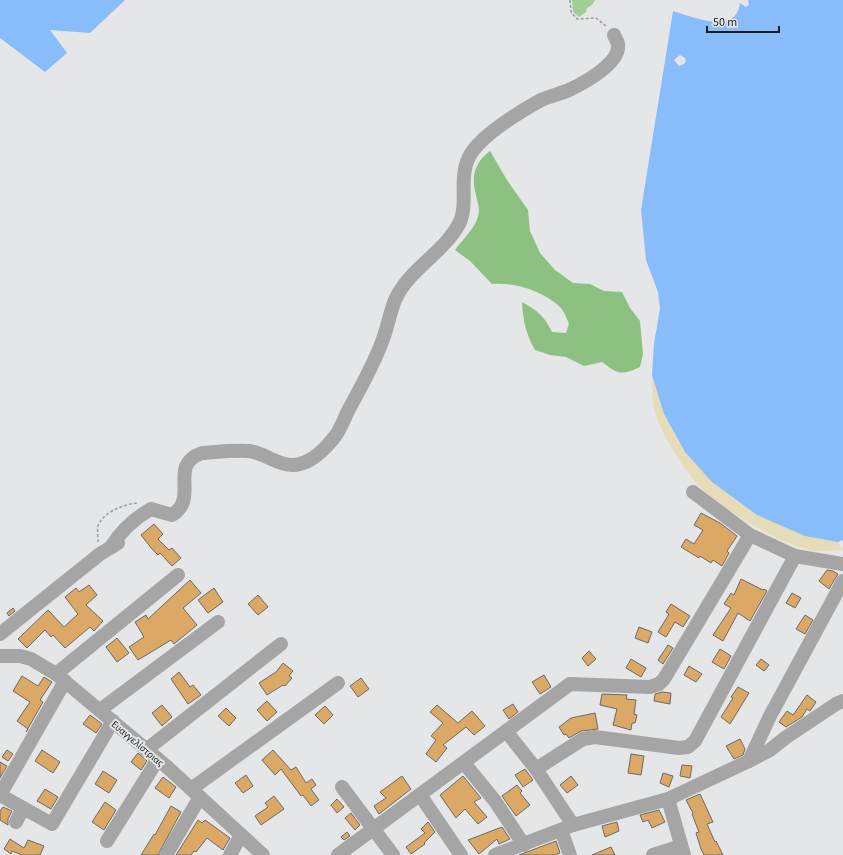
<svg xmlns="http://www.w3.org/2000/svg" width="843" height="855" font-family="'Source Sans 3',sans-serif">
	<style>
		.green { fill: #a0ce97 }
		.forest { fill: #8cc182 }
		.sand { fill: #e6dcb7 }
		.water { fill: #89bcfa; fill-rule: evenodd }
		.building { fill: #dca865; stroke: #6a6a69 }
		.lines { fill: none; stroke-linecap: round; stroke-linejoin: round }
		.path { stroke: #9c9d9e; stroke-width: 1.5; stroke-dasharray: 3 2; stroke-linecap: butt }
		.minor { stroke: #a6a5a5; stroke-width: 14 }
		.labels { text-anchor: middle; stroke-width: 4; stroke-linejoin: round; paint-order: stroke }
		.street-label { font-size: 10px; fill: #1a1a1b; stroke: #e5e6e7 }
	</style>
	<rect width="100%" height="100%" fill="#e5e6e7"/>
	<polygon class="green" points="572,0 595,0 592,5 587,8 586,12 579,17 573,12"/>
	<path class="forest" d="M 490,151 L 507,180 L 528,210 L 530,231 L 540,253 L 555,270 L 573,283 L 590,284 L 604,291 L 622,292 L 630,308 L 640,321 L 643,354 L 640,367 C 621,376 618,374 602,362 L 584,366 L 566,357 L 550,355 L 535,350 C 526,334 523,321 522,302 C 537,310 545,317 552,332 L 566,333 L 569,324 C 567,319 564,311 560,307 C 543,291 515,282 492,284 L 470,261 L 455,250 C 463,239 479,225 479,210 C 479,206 477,200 476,195 C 471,177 474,163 490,151 Z"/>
	<path class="sand" d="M 652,375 L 664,414 L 685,452 L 805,536 L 838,542 L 843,550 C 832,550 820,552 810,550 C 779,545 714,504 694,480 C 679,462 660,431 654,409 C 652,398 653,386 652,375 Z"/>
	<g class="water">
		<polygon points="0,0 125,0 90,33 50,30 67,53 45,72 0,38"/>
		<path d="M 748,0 L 843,0 L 843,540 L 838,542 L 805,536 L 757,515 L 712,482 L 685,452 L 664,414 L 652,375 L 654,344 L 660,308 L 658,292 L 646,260 L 641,210 L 673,11 C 694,17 736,36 740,3 L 746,7 L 749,5 ZM 680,55 L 685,58 L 686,61 L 684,64 L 679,66 L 674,60 Z"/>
	</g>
	<g class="building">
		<polygon points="701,513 720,523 737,536 727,551 729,553 722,566 713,560 711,563 700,556 699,558 681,547 686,539 694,544 703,530 694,525"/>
		<polygon points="154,524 163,534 158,539 169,550 172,548 181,558 172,566 160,553 158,555 152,549 141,535"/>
		<polygon points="827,570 833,571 838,574 829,589 819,581"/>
		<polygon points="741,579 763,590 764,589 767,591 750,621 738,613 723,641 713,635 731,608 724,604 731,593 734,595"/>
		<polygon points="190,580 201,593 183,608 197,625 174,644 171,640 138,660 129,647 144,637 135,622 146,615 148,619"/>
		<polygon points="89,585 97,595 86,605 103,621 94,631 90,627 65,648 53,635 51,637 45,630 27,648 18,639 48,610 64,627 78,614 65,597 76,588 79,592"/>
		<polygon points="214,588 223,602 208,613 198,600"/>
		<polygon points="792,593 801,598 795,608 786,603"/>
		<polygon points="258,595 268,607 258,615 248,604"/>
		<polygon points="671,604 690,616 683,627 675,622 666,637 658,632 669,614 666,612"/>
		<polygon points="13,608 15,611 9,616 7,613"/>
		<polygon points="805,615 813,620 805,634 796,629"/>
		<polygon points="639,627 652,632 648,643 635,638"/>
		<polygon points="117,638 129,653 117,662 106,647"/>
		<polygon points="668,645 673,648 663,664 658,660"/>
		<polygon points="720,649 731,656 724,669 712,662"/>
		<polygon points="589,651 596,659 588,666 582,658"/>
		<polygon points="631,659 646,668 641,677 626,668"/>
		<polygon points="761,659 769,665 764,671 756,665"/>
		<polygon points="283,663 293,671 289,676 292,678 285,686 283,685 267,695 259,683 276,672"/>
		<polygon points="689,666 702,674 696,682 684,675"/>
		<polygon points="179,672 190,687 193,685 201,695 188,704 171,679"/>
		<polygon points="544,675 551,687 540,694 532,682"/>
		<polygon points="22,676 38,686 44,677 52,682 40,700 43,702 26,732 28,729 17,721 30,702 13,691"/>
		<polygon points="361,678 369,689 358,697 350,686"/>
		<polygon points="738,687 749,693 730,724 721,717 733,698 731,697"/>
		<polygon points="662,692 671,693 670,704 654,701 655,694"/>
		<polygon points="602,694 627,695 626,699 636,700 634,714 637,715 635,723 632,723 631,730 613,725 617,709 600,705"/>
		<polygon points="807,695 816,702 810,711 807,709 802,717 786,727 779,722 787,711 793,715"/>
		<polygon points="267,701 277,712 267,721 257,710"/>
		<polygon points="513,704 518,712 509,719 503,710"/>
		<polygon points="162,705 172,717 162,726 152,713"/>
		<polygon points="437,705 458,723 472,711 485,726 474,735 466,727 443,745 447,748 436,762 426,754 436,740 431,736 443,723 430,712"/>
		<polygon points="325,706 333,715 324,724 315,715"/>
		<polygon points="226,708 236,718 229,726 218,716"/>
		<polygon points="595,713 598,729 581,731 569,738 566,734 564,735 559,727 571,718"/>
		<polygon points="90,715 102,724 96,733 83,724"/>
		<polygon points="740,739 745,749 743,755 734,759 726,746"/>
		<polygon points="7,750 13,754 8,761 2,757"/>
		<polygon points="42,750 60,762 53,773 35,761"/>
		<polygon points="273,750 291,770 296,767 306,783 312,779 316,785 311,789 319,800 311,806 303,795 301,796 281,769 275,775 262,760"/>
		<polygon points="138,753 147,761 141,770 131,762"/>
		<polygon points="631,754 644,756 641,775 628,773"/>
		<polygon points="0,762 7,766 0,778"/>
		<polygon points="682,765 692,766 690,778 680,776"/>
		<polygon points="525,769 533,780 523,787 515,775"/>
		<polygon points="103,771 117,780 109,793 95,784"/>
		<polygon points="663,773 673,776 669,787 660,783"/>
		<polygon points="246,775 253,786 243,793 235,783"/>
		<polygon points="402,776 411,789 379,814 374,806 386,798 380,792"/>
		<polygon points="463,776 481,798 474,802 487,817 478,824 465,809 456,818 440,795"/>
		<polygon points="571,776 578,785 567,793 560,785"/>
		<polygon points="163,777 176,787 169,798 155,788"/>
		<polygon points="517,785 522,791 520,793 530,805 516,816 502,796"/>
		<polygon points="45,789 58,797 51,809 37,801"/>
		<polygon points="700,794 713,822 707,824 715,842 716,841 723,855 704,855 701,849 696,833 699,832 692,814 693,813 686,800"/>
		<polygon points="274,796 284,809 261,825 255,816 268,807 265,803"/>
		<polygon points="337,799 344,807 337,813 331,805"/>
		<polygon points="105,802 116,810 104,830 92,822"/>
		<polygon points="171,806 181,812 158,855 141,855 154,834 155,835"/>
		<polygon points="3,807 12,811 8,819 8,825 0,820 0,811"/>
		<polygon points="659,810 665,822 652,828 648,820 643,822 640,815"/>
		<polygon points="351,813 360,825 355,830 345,818"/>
		<polygon points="198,820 202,823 205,820 230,838 223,850 207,838 196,852 194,851 191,855 176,855"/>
		<polygon points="428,822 435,832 424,843 425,844 411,854 406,847 425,833 421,829"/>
		<polygon points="617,822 619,831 605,837 602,826"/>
		<polygon points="502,827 510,839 499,844 497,839 479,854 468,840"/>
		<polygon points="347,832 350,836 344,840 341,837"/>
		<polygon points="10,839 24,848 28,840 44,846 40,855 22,855 12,851 11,854 4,849"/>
		<polygon points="556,841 560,853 555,855 519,855"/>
		<polygon points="611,847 615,855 592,855"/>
	</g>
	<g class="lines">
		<g class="path">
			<polyline points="570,0 571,12 577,19 596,18 606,26"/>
			<path d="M 98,542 C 98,537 97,531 98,526 C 103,512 124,504 138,503"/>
		</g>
		<g class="minor">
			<polyline points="693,492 750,535 795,556 843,564"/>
			<path d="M 111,547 C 121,531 135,518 151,509 L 172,515 C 200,498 167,465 202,453 C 217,452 233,450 249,451 C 266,453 281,469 300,464 C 315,460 327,447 336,435 C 341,428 344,419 348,411 C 360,388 374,365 383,339 C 388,326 390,311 396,298 C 410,269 443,253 459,224 C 470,203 456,175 472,152 C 485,133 521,111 541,100 C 550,96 560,94 569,90 C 584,83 621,63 618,44 C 617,41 615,37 614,35"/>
			<polyline points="0,634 100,554 118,543"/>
			<polyline points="0,656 20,656 31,659 56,674 165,765 263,855"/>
			<polyline points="56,674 178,575"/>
			<polyline points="100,710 218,622"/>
			<polyline points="506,731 536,769 573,825"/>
			<polyline points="146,750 281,644"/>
			<polyline points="749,761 770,750 785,738 836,704 843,701"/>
			<polyline points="464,763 495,801 524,845"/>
			<polyline points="536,769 583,739 595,737 679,748 688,747 695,741 795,556"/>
			<polyline points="342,787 393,855"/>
			<polyline points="191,789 338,683"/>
			<polyline points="0,795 52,824 113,721"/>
			<polyline points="0,795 65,681"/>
			<polyline points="420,795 461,855"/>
			<polyline points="668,799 684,855"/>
			<polyline points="16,822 23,808"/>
			<polyline points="561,830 570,855"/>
			<polyline points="107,841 158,759"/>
			<polyline points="166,855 200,797"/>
			<polyline points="230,855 241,835"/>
			<polyline points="338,855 570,684 650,687 659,684 664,679 750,535"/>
			<polyline points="495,855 573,825 668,799 749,761 770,716 843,581"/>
			<polyline points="653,855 681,846"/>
		</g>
	</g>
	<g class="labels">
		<g class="street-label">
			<text transform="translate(138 743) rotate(40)" y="4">Ευαγγελίστριας</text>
		</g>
	</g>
	<path d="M707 26v6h72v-6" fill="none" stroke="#1a1a1b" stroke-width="2"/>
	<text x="713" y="26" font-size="12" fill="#1a1a1b" stroke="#e5e6e7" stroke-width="3" paint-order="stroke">50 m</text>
</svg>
